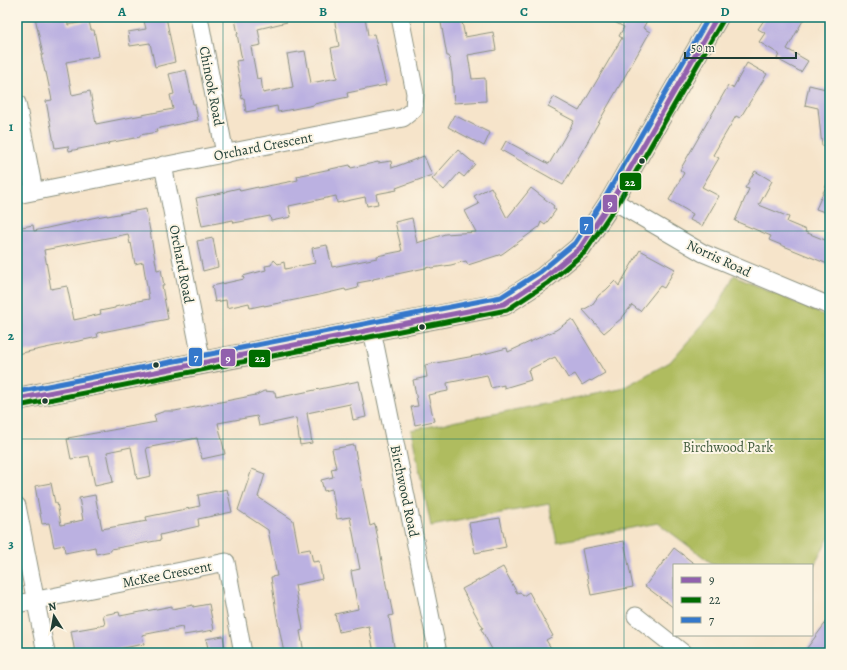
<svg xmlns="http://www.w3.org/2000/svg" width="847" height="670" font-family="Alegreya,serif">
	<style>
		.green { fill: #afbc5e; stroke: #677c49 }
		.building { fill: #bbb1e1; fill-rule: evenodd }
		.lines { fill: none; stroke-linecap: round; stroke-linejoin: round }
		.street-casing { stroke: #8a907f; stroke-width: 19 }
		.secondary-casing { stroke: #8a907f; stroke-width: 24 }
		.street { stroke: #fff; stroke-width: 17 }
		.secondary { stroke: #fde4d1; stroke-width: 22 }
		.bus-1-casing { stroke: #fcf5e5; stroke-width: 8 }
		.bus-2-casing { stroke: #fcf5e5; stroke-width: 8 }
		.bus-3-casing { stroke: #fcf5e5; stroke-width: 8 }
		.bus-1 { stroke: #9161ad; stroke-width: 5 }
		.bus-2 { stroke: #006c00; stroke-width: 5 }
		.bus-3 { stroke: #3478cb; stroke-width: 5 }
		.grid { fill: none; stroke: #0f766e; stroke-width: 1; stroke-opacity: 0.55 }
		.bus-dot { fill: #1f3d34; stroke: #fcf5e5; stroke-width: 1.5 }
		.labels { text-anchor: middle; stroke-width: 4; stroke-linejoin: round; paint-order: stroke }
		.street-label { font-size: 14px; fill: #1f3d34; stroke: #fcf5e5 }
		.park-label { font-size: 14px; fill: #435d3e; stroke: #fcf5e5 }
		.line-badge { stroke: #fcf5e5; stroke-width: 1.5 }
		.badge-label { font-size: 11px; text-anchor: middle; font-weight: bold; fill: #fff }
		.neatline { fill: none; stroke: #0f766e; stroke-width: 1.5 }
		.grid-label { font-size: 13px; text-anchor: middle; font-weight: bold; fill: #0f766e }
	</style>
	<rect width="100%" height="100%" fill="#fcf5e5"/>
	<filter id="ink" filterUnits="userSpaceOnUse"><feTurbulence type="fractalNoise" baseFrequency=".025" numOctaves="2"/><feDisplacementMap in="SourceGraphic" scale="8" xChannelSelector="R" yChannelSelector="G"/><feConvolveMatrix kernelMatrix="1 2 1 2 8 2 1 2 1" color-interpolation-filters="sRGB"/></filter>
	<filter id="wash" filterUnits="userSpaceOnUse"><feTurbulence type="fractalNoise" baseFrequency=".012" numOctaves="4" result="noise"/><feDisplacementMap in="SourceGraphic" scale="16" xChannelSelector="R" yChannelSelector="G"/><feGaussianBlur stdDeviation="0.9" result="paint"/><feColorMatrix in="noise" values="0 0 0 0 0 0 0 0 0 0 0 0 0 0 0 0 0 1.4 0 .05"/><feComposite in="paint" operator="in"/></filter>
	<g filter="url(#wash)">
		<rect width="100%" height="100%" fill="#f6e4ca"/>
		<polygon class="green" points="734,275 830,318 830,536 812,569 812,565 714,565 658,523 557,542 549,504 431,526 411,430 621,389 670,362 717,308"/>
		<g id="blocks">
			<g class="building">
				<polygon points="35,17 66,17 68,25 89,21 91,30 94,30 99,56 66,62 72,95 90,91 96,124 173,109 170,95 174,94 169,74 186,70 193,104 195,104 198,120 156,129 157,132 140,135 140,137 108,143 109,144 94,147 94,146 69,151 68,146 55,148 46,101 52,100 46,72 45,72 41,55 43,55"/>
				<polygon points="143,17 166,17 175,62 155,67 150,43 130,46 128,32 146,29"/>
				<polygon points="244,17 286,17 287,22 258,29 261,45 251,47 257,79 261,78 263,93 293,87 287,54 305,51 311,83 337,78 331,48 339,46 334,17 365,17 368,35 374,34 386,85 347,93 348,97 314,104 314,105 278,112 277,106 246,112 244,98 242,99 239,82 240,82 236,61 242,60 237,34 238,34 235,19"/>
				<polygon points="440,17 461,17 465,37 493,32 496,50 468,55 472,79 485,78 486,101 454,103 452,73 449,56 447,56"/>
				<polygon points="605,17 649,17 643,28 650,32 563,185 501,150 506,141 549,164 574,121 548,107 554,97 579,111 622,38 619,36 624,27"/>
				<polygon points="766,17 805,17 787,49 808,61 801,72 777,59 779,54 759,42 765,33 758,29"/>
				<polygon points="747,63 767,74 740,118 736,116 713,155 719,158 702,187 719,196 702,226 690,220 693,214 669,200 684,173 680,170 728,86 733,88"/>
				<polygon points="809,85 830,90 830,146 822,146 818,108 805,105"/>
				<polygon points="454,115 490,133 484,146 448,127"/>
				<polygon points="458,150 475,164 464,177 459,173 444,190 432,179"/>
				<polygon points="424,156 432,175 396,188 397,190 376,194 378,204 367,206 365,197 337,203 336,196 289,206 291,217 271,221 270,216 234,223 233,220 202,226 196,198 226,192 226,191 239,188 240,191 258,187 258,188 298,180 297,176 350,165 351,168 378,162 378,163 391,161 392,168"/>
				<polygon points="755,171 772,181 759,205 789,217 787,222 806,230 805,232 830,242 830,265 769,240 771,236 735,221 749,189 745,188"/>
				<polygon points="830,177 830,214 816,209"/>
				<polygon points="491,187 507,218 531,188 554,206 553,208 556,210 545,225 541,222 539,227 502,254 468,265 466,261 451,265 431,268 430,267 373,279 373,280 357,283 358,288 346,291 345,289 315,296 264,306 264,305 250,308 249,303 227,308 226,300 215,302 212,286 244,279 243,276 266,270 265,266 271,265 274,260 278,264 284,262 285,269 315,263 312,248 327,245 332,267 377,258 377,256 402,251 395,222 412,218 417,243 445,234 476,232 465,211 479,204 474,196"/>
				<path d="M 146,209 L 157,270 L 161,269 L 164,286 L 162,286 L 168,319 L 97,333 L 98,337 L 17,354 L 17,228 L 33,225 L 34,231 L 92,218 L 107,215 L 107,216 ZM 128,234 L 130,244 L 131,243 L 135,264 L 143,262 L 149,299 L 132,302 L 132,303 L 115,307 L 115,308 L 100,311 L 101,314 L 74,320 L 67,286 L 51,289 L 44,250 Z"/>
				<polygon points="213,238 218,267 203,271 197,241"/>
				<polygon points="640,250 675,269 664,288 660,286 640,311 632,305 622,318 604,333 583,310 592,305 599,295 606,290 615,281 619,286"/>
				<polygon points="572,319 605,373 591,381 590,380 582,385 575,374 568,378 555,357 528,370 531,380 504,388 504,385 491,388 487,375 447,383 448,391 428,395 434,421 415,425 411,407 418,406 413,380 427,377 425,365 480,355 507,348 508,352 556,330"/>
				<polygon points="359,381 366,417 353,420 350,404 307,413 312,443 300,445 296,418 259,426 257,416 218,423 225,454 202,459 197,438 146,448 151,476 137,479 131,447 107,452 113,482 95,486 89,456 71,459 67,439 69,439 68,438 156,422 154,415 165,411 175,411 256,395 264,391 275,392 276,398"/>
				<polygon points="354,445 370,526 375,524 380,550 387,590 388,590 393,615 389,616 395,653 374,653 369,626 339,632 335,614 358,609 351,571 360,569 350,517 337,519 332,489 324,491 321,480 333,477 331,469 336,468 332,449"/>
				<polygon points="252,469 265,474 258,497 293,520 299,551 310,549 313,562 319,561 322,579 295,585 303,630 300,631 304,653 284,653 276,612 271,577 277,576 268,530 238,510"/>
				<polygon points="51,483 55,503 57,503 61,525 83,520 79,498 95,495 102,529 147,521 146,517 200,506 198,495 227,489 232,512 198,519 199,526 160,535 161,540 111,549 111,551 96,554 95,547 65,553 64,545 54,547 49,523 42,524 35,486"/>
				<polygon points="500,518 506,547 475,553 469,523"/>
				<polygon points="624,541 633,587 591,595 582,549"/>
				<polygon points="674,548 696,565 674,565 674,608 645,586"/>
				<polygon points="503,567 517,593 520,592 523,596 529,592 553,636 546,640 551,648 542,653 494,653 481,629 483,628 462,589"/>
				<polygon points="209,604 214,630 184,635 182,627 142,635 144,644 98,653 75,653 71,631 105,625 103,615 119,612 120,616 172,606 172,609 193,605 193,607"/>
				<polygon points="830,617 830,653 813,653 807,648"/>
				<polygon points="223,636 226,653 209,653 206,639"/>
			</g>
		</g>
	</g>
	<g filter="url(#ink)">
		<use href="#blocks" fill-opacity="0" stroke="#8a907f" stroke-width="1"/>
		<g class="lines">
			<defs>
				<g id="street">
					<polyline points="199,17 225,154"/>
					<polyline points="17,103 34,191"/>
					<polyline points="163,165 202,363"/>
					<polyline points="17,195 403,118 414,109 415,93 400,17"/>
					<polyline points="612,200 703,253 830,306"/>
					<polyline points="372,330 438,653"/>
					<polyline points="17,506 46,653"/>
					<polyline points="17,604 226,562 243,653"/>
					<polyline points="636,616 683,653"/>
				</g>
				<polyline id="secondary" points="17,399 504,304 544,278 580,248 612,200 717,17"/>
			</defs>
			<use href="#street" class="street-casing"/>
			<use href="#secondary" class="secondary-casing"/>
			<use href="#street" class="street"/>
			<use href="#secondary" class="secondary"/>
			<defs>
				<polyline id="bus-1" points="17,399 504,304 544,278 580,248 612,200 717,17"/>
				<polyline id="bus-2" points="18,406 507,310 548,283 585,252 618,203 723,20"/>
				<polyline id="bus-3" points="17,392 501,297 540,272 575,243 606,196 709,17"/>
			</defs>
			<use href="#bus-1" class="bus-1-casing"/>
			<use href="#bus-2" class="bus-2-casing"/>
			<use href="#bus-3" class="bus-3-casing"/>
			<use href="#bus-1" class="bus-1"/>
			<use href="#bus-2" class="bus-2"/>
			<use href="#bus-3" class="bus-3"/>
		</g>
	</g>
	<path class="grid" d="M 223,17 L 223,653M 424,17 L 424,653M 624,17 L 624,653M 17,231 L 830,231M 17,439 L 830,439"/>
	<g class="bus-dot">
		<circle cx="642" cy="161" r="3.5"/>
		<circle cx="422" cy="327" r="3.5"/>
		<circle cx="156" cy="365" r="3.5"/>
		<circle cx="45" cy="401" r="3.5"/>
	</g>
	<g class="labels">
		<g class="street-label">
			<text transform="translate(212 86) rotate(79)" y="5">Chinook Road</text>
			<text transform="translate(263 146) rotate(-11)" y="5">Orchard Crescent</text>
			<text transform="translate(719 258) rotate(25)" y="5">Norris Road</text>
			<text transform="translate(182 264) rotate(79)" y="5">Orchard Road</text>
			<text transform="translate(405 491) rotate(78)" y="5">Birchwood Road</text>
			<text transform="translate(167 574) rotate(-11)" y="5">McKee Crescent</text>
		</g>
		<g class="park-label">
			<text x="728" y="452">Birchwood Park</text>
		</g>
	</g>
	<g class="line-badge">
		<rect x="619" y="172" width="23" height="19" rx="4" fill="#006c00"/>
		<rect x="602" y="194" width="16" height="19" rx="4" fill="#9161ad"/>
		<rect x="579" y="216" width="15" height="19" rx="4" fill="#3478cb"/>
		<rect x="188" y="347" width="15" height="20" rx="4" fill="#3478cb"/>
		<rect x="220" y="348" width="16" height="19" rx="4" fill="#9161ad"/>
		<rect x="248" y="349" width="23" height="19" rx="4" fill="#006c00"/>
	</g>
	<g class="badge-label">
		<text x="630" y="186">22</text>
		<text x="610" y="207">9</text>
		<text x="586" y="229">7</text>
		<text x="196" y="361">7</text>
		<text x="228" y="362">9</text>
		<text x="260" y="362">22</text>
	</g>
	<rect width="847" height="670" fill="none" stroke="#fcf5e5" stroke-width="44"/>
	<rect x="673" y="564" width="140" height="72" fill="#fcf5e5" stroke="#a4ab9e"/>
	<rect x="681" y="577" width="20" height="6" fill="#9161ad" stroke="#a4ab9e"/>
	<text x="709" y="584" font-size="12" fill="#1f3d34">9</text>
	<rect x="681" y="597" width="20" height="6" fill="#006c00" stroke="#a4ab9e"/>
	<text x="709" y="604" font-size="12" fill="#1f3d34">22</text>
	<rect x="681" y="617" width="20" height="6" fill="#3478cb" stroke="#a4ab9e"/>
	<text x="709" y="624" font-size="12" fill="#1f3d34">7</text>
	<g transform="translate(54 616) rotate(349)" stroke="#fcf5e5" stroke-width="3" paint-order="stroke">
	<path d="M0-3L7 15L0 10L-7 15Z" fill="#1f3d34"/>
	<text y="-6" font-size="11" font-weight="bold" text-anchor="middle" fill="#1f3d34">N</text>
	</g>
	<path d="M685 52v6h111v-6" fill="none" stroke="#1f3d34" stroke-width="2"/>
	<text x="691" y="52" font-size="12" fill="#1f3d34" stroke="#fcf5e5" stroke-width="3" paint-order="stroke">50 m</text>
	<rect x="22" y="22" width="803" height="626" class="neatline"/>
	<g class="grid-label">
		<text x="122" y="16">A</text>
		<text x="323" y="16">B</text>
		<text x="524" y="16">C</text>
		<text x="725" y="16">D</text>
		<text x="11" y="131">1</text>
		<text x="11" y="340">2</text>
		<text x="11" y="548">3</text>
	</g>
</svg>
